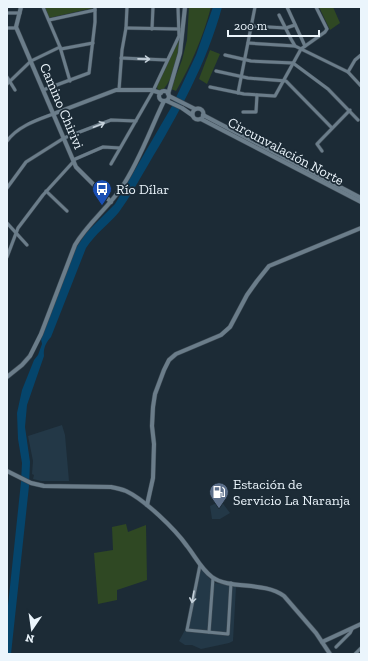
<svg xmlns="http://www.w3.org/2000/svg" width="368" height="661" font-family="'Zilla Slab',serif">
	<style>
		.built { fill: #233847 }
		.green { fill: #2f4823 }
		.water { fill: #05456c }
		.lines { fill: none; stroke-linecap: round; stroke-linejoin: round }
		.street-casing { stroke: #3c4953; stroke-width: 4 }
		.secondary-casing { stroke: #3c4953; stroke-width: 5 }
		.street { stroke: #6b7d8a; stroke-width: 3 }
		.secondary { stroke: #6b7d8a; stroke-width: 4 }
		.oneway { stroke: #c5d1da }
		.labels { text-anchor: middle; stroke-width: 3.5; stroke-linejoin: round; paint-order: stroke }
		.street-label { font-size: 14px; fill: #ebf5fc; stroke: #1c2b36 }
		.poi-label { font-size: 14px; fill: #ebf5fc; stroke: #1c2b36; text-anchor: start }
	</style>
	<rect width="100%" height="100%" fill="#1c2b36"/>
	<g class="built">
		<polygon points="62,425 65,435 69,481 41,481 33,479 34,475 32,474 33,461 28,436"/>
		<polygon points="221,501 230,513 220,519 212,519 210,506"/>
		<polygon points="198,566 211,580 215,583 236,587 233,641 229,643 201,649 192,645 185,645 179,641 185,630"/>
	</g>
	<g class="green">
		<polygon points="45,7 93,7 93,8 49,18"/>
		<path d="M 189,7 L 211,7 C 203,37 191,65 176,91 L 171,89 L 182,60 L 187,40 Z"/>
		<polygon points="319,7 333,7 340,23 330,30"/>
		<path d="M 181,36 C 178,54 175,76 163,90 L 158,90 L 157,87 L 157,84 Z"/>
		<polygon points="210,50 220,54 207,84 199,79"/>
		<polygon points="126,524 128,532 146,525 147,580 117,590 117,600 98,604 94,553 113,550 112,527"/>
	</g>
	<path class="water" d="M 213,7 L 222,7 C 207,63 178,115 148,165 C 139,180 130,197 119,212 C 109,224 95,234 86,248 L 51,337 C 46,342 43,349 44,356 L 27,405 L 25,427 L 30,462 L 29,486 L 11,654 L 7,654 L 7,615 L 21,482 L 22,463 L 18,439 L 17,413 L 22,390 L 34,360 L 38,355 L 42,344 L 41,339 L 76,248 L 87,232 L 115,204 L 172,106 L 196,55 Z"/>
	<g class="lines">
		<defs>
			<g id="street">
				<polyline points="43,7 60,47 70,81"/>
				<polyline points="287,7 305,46"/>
				<polyline points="7,13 20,13"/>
				<polyline points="279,15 291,39 295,46 348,72 361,86"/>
				<polyline points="49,20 95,10"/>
				<polyline points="251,26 286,28 295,25"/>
				<polyline points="7,28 16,28"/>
				<polyline points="126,28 179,29"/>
				<polyline points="152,29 153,7"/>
				<polyline points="248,43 295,46"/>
				<polyline points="61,49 93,43"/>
				<polyline points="225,55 251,61 293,63 328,89 358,120"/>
				<polyline points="121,58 167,60"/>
				<polyline points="216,71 248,78 286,81 332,128"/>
				<polyline points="348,72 355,60 361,55"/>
				<polyline points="7,77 15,90"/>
				<polyline points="7,84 31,61 60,47"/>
				<polyline points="210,87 244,94 275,96 301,49 325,32 327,29 316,7"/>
				<polyline points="43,90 89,73 95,22 95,7"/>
				<polyline points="119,90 122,50 126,28 127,7"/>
				<polyline points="238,93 255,7"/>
				<polyline points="243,112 256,112 257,95"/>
				<path d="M 7,141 C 18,126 37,120 53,114"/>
				<polyline points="322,151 317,144 350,110"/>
				<polyline points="73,160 103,147 120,148"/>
				<polyline points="111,164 153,91 179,36 178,7"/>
				<polyline points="7,188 26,162 64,138 111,120 136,121"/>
				<polyline points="46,191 67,211"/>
				<polyline points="7,223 27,245"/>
				<polyline points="7,257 18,228 43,195 74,161"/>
				<polyline points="200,565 187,630 228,634 231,583"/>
				<polyline points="209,632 213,578"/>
				<polyline points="336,647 350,633 352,629"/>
				<polyline points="355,654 361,648"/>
			</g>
			<g id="secondary">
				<polyline points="21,7 16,27 76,167 111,202"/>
				<circle cx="164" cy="96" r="5"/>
				<polyline points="168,94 180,53 185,7"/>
				<polyline points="169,96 195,109"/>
				<polyline points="167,101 182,108 192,115"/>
				<circle cx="198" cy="114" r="5.5"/>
				<polyline points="53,114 116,90 151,90 161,93"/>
				<polyline points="203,115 361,198"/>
				<polyline points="201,119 361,202"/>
				<path d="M 7,377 L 22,365 L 30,356 L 41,334 L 75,245 C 88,223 108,208 122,187 C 140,160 150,130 164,101"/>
				<path d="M 7,471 L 31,483 L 44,486 L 111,487 C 116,488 121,489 126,491 C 145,500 175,529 187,546 C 195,556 201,569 212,577 C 230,590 264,581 284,596 L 316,633 L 330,654"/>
				<polyline points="147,505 153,478 154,444 152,426 153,407 155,394 164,370 169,360 176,354 221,335 230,327 247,295 257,281 269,266 361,228"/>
				<polyline points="322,642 361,624"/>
			</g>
		</defs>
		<use href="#street" class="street-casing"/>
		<use href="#secondary" class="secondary-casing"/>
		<use href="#street" class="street"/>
		<use href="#secondary" class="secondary"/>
	</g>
	<defs><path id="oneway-shaft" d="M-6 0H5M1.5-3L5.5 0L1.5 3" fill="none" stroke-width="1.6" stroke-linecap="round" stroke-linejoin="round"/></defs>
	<g class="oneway">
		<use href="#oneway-shaft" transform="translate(144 59) rotate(1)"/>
		<use href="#oneway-shaft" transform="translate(99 125) rotate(-21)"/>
		<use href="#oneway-shaft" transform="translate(193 597) rotate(100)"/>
	</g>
	<defs>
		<symbol id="bus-pin" viewBox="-11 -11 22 30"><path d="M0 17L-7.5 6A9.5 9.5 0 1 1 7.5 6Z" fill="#1a4fb4" stroke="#1c2b36"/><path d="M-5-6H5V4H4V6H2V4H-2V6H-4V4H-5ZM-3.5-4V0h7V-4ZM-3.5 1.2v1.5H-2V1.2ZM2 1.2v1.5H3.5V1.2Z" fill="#fff"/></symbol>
		<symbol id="fuel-pin" viewBox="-11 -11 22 30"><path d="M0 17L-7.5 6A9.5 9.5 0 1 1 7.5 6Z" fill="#5c6f8a" stroke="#1c2b36"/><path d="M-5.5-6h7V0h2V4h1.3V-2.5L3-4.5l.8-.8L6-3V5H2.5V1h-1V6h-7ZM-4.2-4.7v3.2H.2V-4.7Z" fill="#fff"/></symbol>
	</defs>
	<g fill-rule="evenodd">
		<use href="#bus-pin" x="91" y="178" width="22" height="30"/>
		<use href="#fuel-pin" x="208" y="481" width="22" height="30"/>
	</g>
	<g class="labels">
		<g class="street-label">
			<text transform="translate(62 106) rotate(67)" y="5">Camino Chirivi</text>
			<text transform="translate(286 151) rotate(28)" y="5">Circunvalación Norte</text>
		</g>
		<g class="poi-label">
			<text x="116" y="194">Río Dílar</text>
			<text x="233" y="489">Estación de<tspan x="233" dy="16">Servicio La Naranja</tspan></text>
		</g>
	</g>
	<rect width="368" height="661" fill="none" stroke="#ebf5fc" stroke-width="16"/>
	<g transform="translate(32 629) rotate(193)" stroke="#1c2b36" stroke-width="3" paint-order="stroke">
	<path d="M0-3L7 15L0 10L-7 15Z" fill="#ebf5fc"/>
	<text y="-6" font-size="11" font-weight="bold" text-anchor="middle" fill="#ebf5fc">N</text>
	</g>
	<path d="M228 30v6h91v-6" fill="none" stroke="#ebf5fc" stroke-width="2"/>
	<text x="234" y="30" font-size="12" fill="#ebf5fc" stroke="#1c2b36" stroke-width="3" paint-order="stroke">200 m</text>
</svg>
